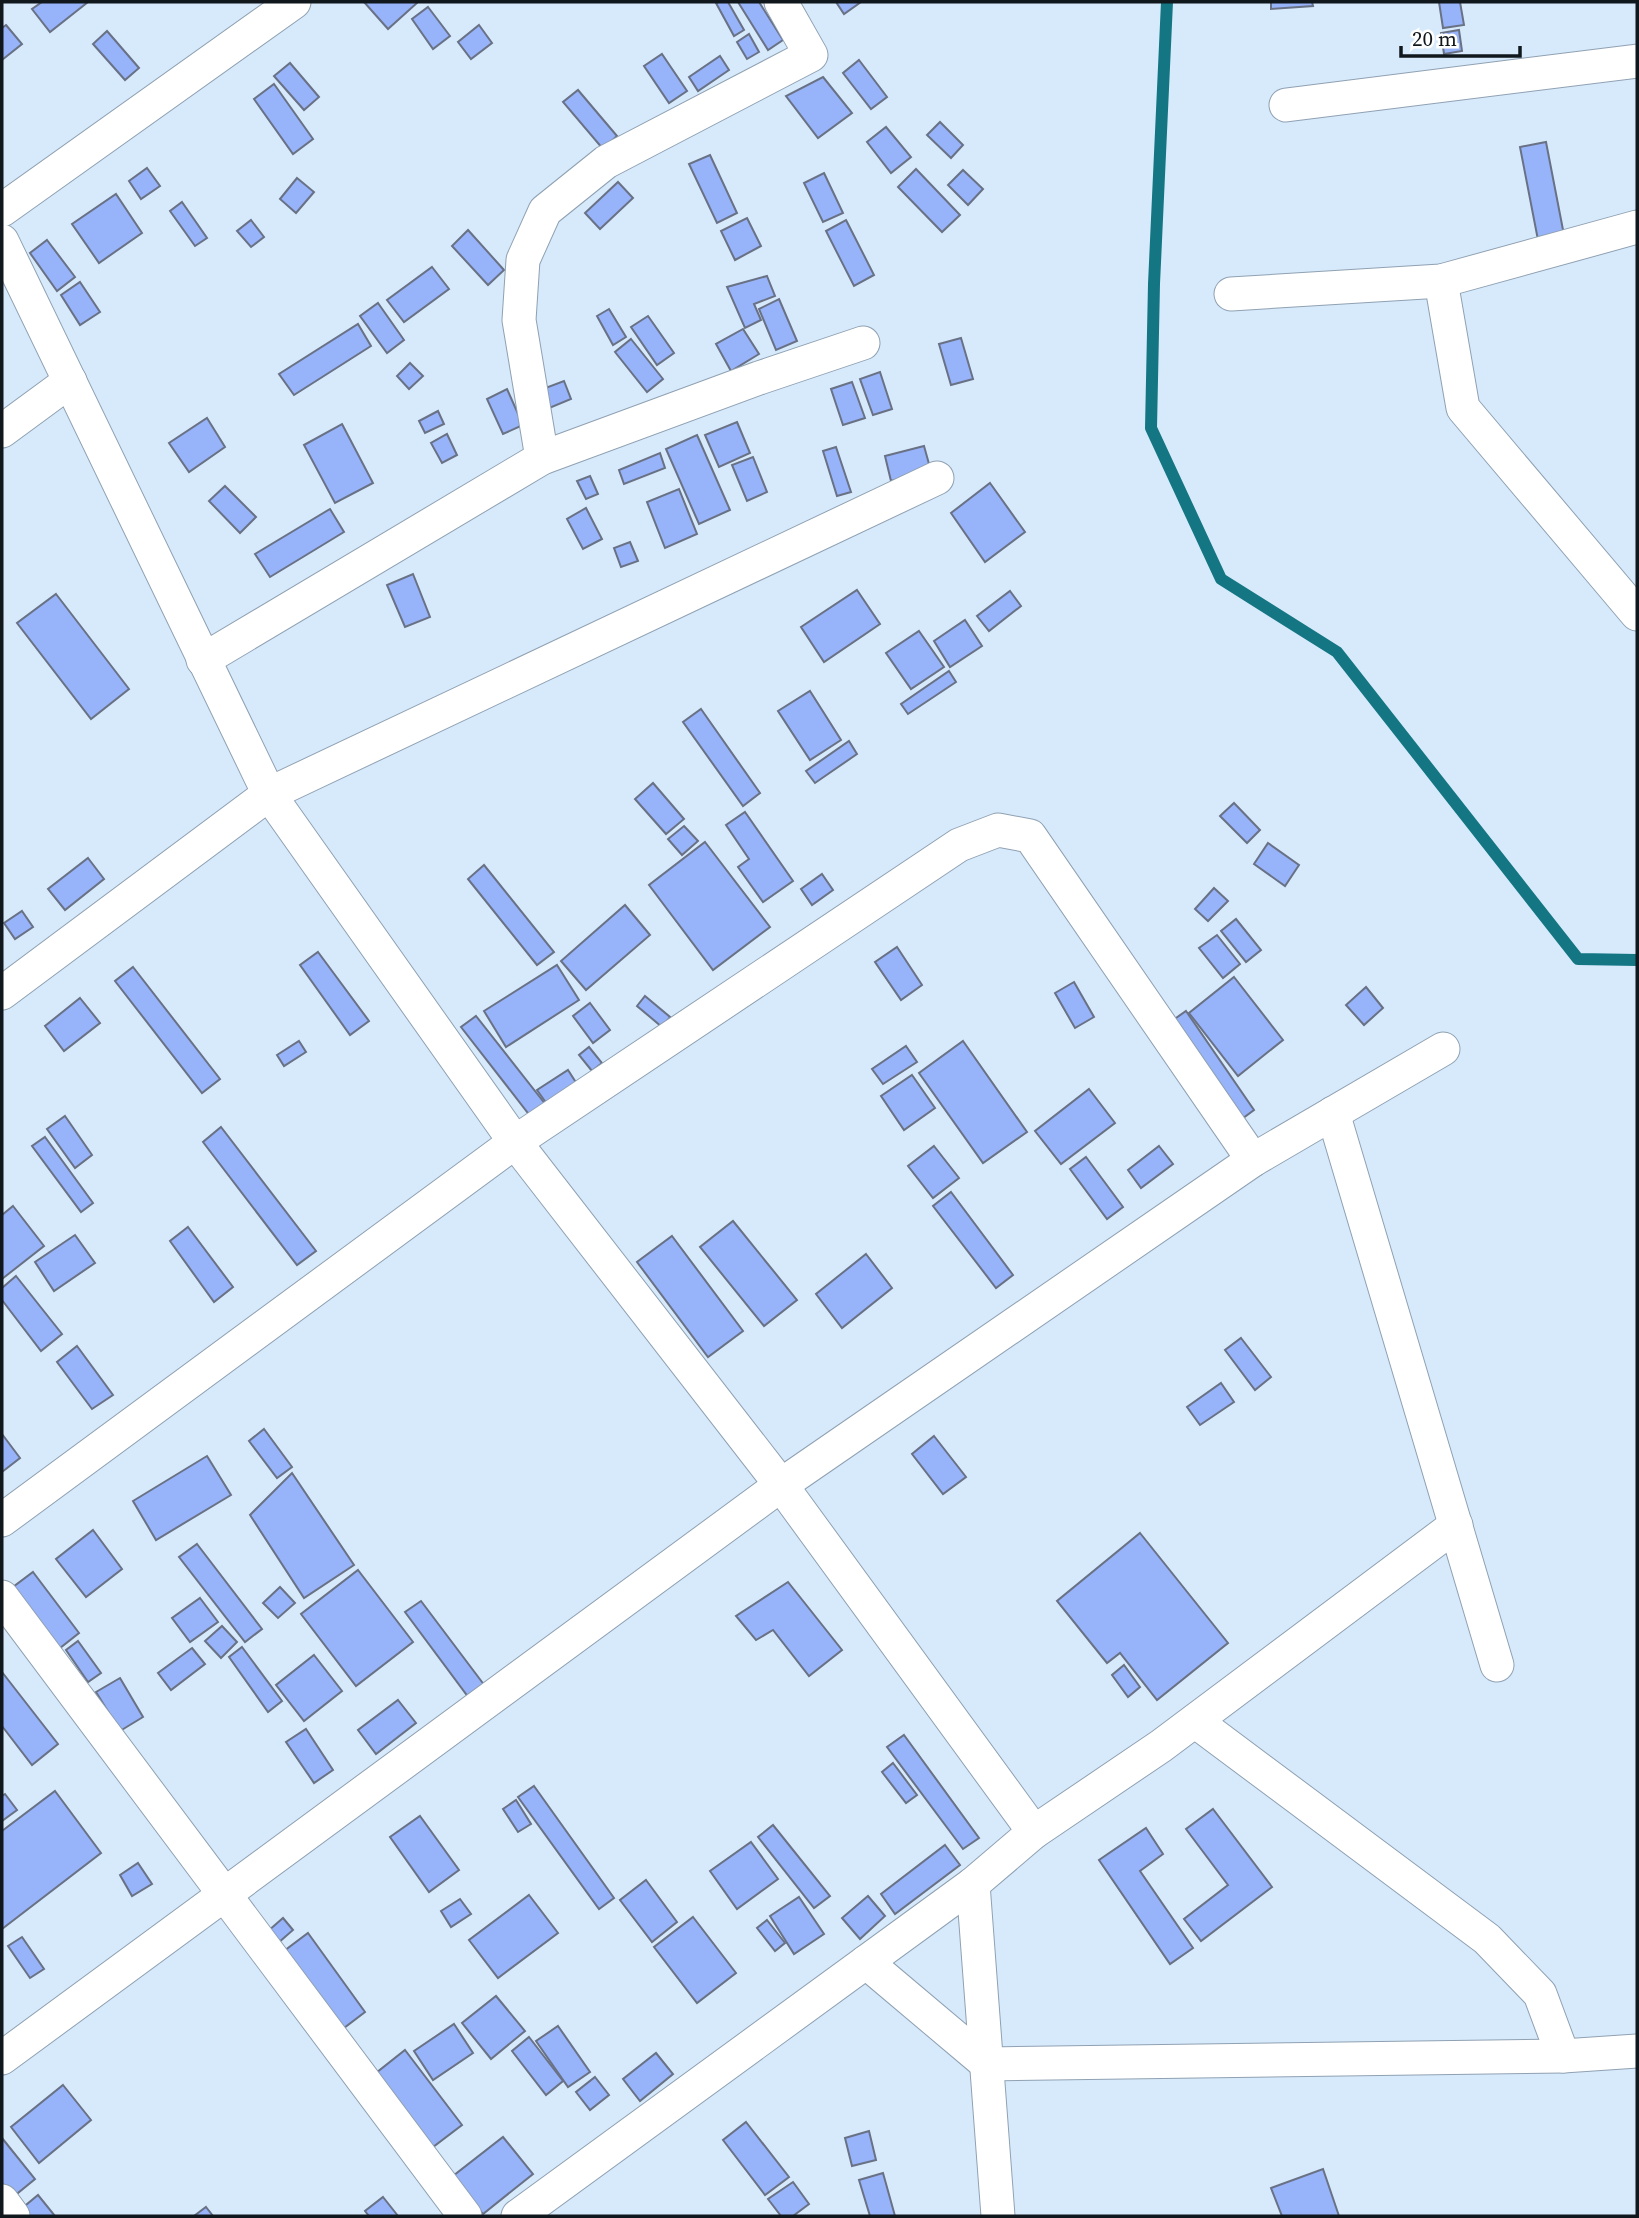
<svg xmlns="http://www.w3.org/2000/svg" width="1639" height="2218" font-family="'Source Serif 4',serif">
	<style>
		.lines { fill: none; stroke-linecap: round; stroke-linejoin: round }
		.stream { stroke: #147682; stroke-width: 12 }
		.building { fill: #97b3fa; stroke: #697185; stroke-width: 2 }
		.street-casing { stroke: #8fa1b2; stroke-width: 35 }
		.street { stroke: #fff; stroke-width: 33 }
	</style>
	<rect width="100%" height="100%" fill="#d7eafc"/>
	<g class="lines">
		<polyline class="stream" points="1167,2 1154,284 1151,428 1221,579 1337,652 1578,959 1637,960"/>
	</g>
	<g class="building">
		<polygon points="42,2 88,2 50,32 32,9"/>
		<polygon points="364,2 418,2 388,29"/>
		<polygon points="719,2 728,2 744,30 734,36 716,3"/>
		<polygon points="738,2 759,2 783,40 768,50"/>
		<polygon points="836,2 861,2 844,14"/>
		<polygon points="1271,2 1312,2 1313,6 1271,9"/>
		<polygon points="1439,2 1460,2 1464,25 1443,28"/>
		<polygon points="428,7 450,36 433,49 412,19"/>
		<polygon points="6,25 22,44 2,60 2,28"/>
		<polygon points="479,25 492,43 471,59 458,42"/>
		<polygon points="1459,30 1462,51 1444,54 1441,33"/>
		<polygon points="107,31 139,68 125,80 93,44"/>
		<polygon points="749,34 759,52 747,59 737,42"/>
		<polygon points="662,54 687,91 669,103 644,66"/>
		<polygon points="720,56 729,70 698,91 689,77"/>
		<polygon points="859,60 887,97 871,109 843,73"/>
		<polygon points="290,63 319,97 304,110 274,76"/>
		<polygon points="823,77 852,113 818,138 786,96"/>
		<polygon points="274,84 313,139 293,154 254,99"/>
		<polygon points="578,90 617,136 603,149 563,102"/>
		<polygon points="940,122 963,145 951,158 927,135"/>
		<polygon points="886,127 911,157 891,173 867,142"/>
		<polygon points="1546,142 1564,235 1538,240 1520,147"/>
		<polygon points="710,155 737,213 717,223 689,164"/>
		<polygon points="147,168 160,186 141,199 129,181"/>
		<polygon points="916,169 960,215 942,232 898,187"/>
		<polygon points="963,170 983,189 968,205 948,185"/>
		<polygon points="824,173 843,213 823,222 804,183"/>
		<polygon points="297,178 314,192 296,213 280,199"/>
		<polygon points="618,182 633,198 600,229 585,213"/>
		<polygon points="116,194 142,233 99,263 72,224"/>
		<polygon points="182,202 207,238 195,246 170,211"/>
		<polygon points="747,218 761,246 735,260 721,231"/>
		<polygon points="251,220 264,237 251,247 237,231"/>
		<polygon points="846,220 874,275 854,286 826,231"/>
		<polygon points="468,230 504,270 488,285 452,246"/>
		<polygon points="47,240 75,277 57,291 30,253"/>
		<polygon points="432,267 449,289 404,322 387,300"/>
		<polygon points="767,276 775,296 754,304 761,320 745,328 727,287"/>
		<polygon points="80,282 100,312 80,325 61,295"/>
		<polygon points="779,299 797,341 776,350 759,309"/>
		<polygon points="378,303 404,340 387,353 360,316"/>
		<polygon points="609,309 626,337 613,345 597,316"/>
		<polygon points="648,316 674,353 657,365 631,327"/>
		<polygon points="358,324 371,346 294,395 279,374"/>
		<polygon points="743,329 759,354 731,371 716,344"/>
		<polygon points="961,338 973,379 951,385 939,344"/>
		<polygon points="631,339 663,379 647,392 615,352"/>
		<polygon points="410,363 423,376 409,389 397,376"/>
		<polygon points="880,372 892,409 873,415 860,379"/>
		<polygon points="564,381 571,399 547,409 540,390"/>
		<polygon points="852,382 865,418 843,425 831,389"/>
		<polygon points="507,389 523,425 503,434 487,399"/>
		<polygon points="438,411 444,424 425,433 419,421"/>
		<polygon points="207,418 225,447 189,472 169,443"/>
		<polygon points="737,422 750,453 719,467 705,435"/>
		<polygon points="342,424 373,483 335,503 304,445"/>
		<polygon points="447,434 457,455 442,463 431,443"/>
		<polygon points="697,435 730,510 699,524 666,449"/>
		<polygon points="924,446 931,471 891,481 885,456"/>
		<polygon points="836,447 851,492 837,496 823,451"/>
		<polygon points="660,453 665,468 624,484 619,470"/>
		<polygon points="753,457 767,492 747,501 732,465"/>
		<polygon points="590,476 598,494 586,499 577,481"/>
		<polygon points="990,483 1025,532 985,562 951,513"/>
		<polygon points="225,486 256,517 240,533 209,501"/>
		<polygon points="679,489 697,534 665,548 647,502"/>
		<polygon points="586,508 602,539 583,549 567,519"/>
		<polygon points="330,509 344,532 270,577 255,554"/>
		<polygon points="630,542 638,561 621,567 614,548"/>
		<polygon points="413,574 430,617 405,627 387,585"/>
		<polygon points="857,590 880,624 824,662 801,627"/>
		<polygon points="1010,591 1021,606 989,631 977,616"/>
		<polygon points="56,594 129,689 91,719 17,623"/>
		<polygon points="965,620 982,646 950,667 934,641"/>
		<polygon points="919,631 944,667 911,689 886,653"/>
		<polygon points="949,671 956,682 908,714 901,704"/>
		<polygon points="810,691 841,740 810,760 778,711"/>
		<polygon points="701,709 760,793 743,806 683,722"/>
		<polygon points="849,741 857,754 815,783 806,771"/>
		<polygon points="653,783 684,819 666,834 635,799"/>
		<polygon points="1234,803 1260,830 1247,843 1220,816"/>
		<polygon points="745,812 793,881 763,902 738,867 749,859 726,825"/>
		<polygon points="684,826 698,841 682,855 668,839"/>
		<polygon points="705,842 770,927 713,970 649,885"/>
		<polygon points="1268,843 1299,865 1285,886 1254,864"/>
		<polygon points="88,858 104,879 65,910 48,889"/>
		<polygon points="484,865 554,952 537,965 468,879"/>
		<polygon points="822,874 833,890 812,905 801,889"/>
		<polygon points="1214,888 1228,901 1208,921 1195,909"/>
		<polygon points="625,905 650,935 586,990 561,961"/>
		<polygon points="22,911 33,927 15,939 4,923"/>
		<polygon points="1236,919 1261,950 1246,962 1221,931"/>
		<polygon points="1217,935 1240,964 1223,978 1199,948"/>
		<polygon points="897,947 922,985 901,1000 875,962"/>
		<polygon points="318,952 369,1021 350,1035 300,965"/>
		<polygon points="557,965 579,1000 506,1047 484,1011"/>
		<polygon points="133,967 220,1079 202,1093 115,981"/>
		<polygon points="1234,977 1283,1040 1238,1076 1189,1013"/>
		<polygon points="1074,982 1094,1017 1075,1028 1055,993"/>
		<polygon points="1366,987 1383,1008 1364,1025 1346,1005"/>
		<polygon points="645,996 670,1017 662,1027 637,1006"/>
		<polygon points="80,998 100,1023 64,1051 45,1026"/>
		<polygon points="590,1003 610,1030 593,1043 573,1016"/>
		<polygon points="1186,1011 1254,1110 1235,1124 1166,1025"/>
		<polygon points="476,1016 546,1105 531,1117 461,1027"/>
		<polygon points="299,1041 306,1052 284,1066 277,1055"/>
		<polygon points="963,1041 1027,1132 983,1163 919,1073"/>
		<polygon points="906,1046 917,1062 883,1084 872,1069"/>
		<polygon points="589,1047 602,1063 592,1071 579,1055"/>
		<polygon points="568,1070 577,1084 547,1104 537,1090"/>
		<polygon points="912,1075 935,1108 904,1130 881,1096"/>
		<polygon points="1089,1089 1115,1123 1061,1164 1035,1131"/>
		<polygon points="65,1116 92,1155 75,1168 47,1129"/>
		<polygon points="221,1127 316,1251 297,1265 203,1142"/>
		<polygon points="45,1137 93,1203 81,1212 32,1146"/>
		<polygon points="934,1146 959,1178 933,1198 908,1166"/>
		<polygon points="1159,1146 1173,1164 1141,1188 1128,1170"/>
		<polygon points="1086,1157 1123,1207 1107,1219 1070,1169"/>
		<polygon points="951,1192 1013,1275 996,1288 933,1206"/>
		<polygon points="13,1206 44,1246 2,1279 2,1215"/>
		<polygon points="733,1221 797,1300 764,1326 700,1247"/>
		<polygon points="188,1227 233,1287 214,1302 170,1241"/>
		<polygon points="75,1235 95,1263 54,1291 35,1262"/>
		<polygon points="672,1236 743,1331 708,1357 637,1262"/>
		<polygon points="866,1254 892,1288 842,1328 816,1294"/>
		<polygon points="16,1276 62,1334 41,1351 2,1300 2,1288"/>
		<polygon points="1241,1338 1271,1377 1255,1390 1225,1350"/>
		<polygon points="77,1346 113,1395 92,1409 57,1362"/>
		<polygon points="1221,1383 1234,1402 1200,1425 1187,1407"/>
		<polygon points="264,1429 292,1467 277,1478 249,1441"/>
		<polygon points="2,1434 20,1458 2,1472"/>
		<polygon points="934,1436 966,1477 943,1494 912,1454"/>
		<polygon points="207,1456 231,1495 156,1540 133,1501"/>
		<polygon points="292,1473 354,1565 304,1598 250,1515"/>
		<polygon points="93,1530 122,1569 86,1597 56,1559"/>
		<polygon points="1140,1533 1228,1643 1157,1700 1120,1653 1107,1663 1057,1601"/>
		<polygon points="197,1544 262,1629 245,1642 179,1557"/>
		<polygon points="358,1570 413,1642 356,1686 301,1614"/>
		<polygon points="33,1572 79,1633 60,1648 13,1587"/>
		<polygon points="788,1582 842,1650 809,1676 773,1630 756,1640 736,1616"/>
		<polygon points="280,1587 295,1603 278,1618 263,1603"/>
		<polygon points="200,1598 218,1622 190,1642 172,1618"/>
		<polygon points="421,1601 485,1686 469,1698 405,1612"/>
		<polygon points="222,1626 237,1642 221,1658 205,1641"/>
		<polygon points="78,1641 101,1673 88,1682 66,1650"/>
		<polygon points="242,1647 282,1701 268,1712 229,1657"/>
		<polygon points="192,1648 205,1664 171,1690 158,1673"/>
		<polygon points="314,1655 342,1691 304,1721 276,1685"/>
		<polygon points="1124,1665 1140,1687 1128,1697 1112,1675"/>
		<polygon points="2,1672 58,1744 32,1765 2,1726"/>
		<polygon points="120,1678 143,1717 120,1731 96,1692"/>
		<polygon points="398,1700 416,1723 376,1754 358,1730"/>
		<polygon points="306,1729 333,1770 314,1783 286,1742"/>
		<polygon points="904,1735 979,1838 963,1849 887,1747"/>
		<polygon points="893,1763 917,1795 906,1803 882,1772"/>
		<polygon points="534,1786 614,1898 599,1909 518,1797"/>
		<polygon points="55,1791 101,1853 2,1929 2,1831"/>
		<polygon points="5,1794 17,1810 2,1821 2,1796"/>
		<polygon points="516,1800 531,1824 518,1832 503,1809"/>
		<polygon points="1213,1809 1272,1887 1201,1941 1184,1919 1228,1885 1186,1829"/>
		<polygon points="420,1816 459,1870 429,1892 390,1837"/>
		<polygon points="773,1825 830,1896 814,1908 758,1837"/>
		<polygon points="1146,1828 1163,1854 1140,1871 1193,1948 1170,1964 1099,1860"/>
		<polygon points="751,1842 778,1879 737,1909 710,1871"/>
		<polygon points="945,1845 960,1865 895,1914 881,1894"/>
		<polygon points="138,1863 152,1884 132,1896 120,1875"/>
		<polygon points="646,1880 677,1922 652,1942 620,1900"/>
		<polygon points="529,1895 558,1933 498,1978 469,1940"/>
		<polygon points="868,1896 885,1916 860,1939 842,1918"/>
		<polygon points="799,1897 824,1934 794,1954 770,1916"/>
		<polygon points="460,1899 471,1914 451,1927 441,1911"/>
		<polygon points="693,1917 736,1973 697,2003 654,1947"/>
		<polygon points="283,1918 293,1930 278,1943 268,1931"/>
		<polygon points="767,1920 785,1943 775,1951 757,1928"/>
		<polygon points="308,1933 365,2012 340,2031 284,1951"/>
		<polygon points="22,1937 44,1969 30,1978 8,1946"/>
		<polygon points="496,1996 525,2031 491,2059 462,2023"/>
		<polygon points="454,2024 473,2053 433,2080 414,2051"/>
		<polygon points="558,2026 590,2072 568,2087 536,2041"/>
		<polygon points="529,2037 563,2081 546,2095 512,2051"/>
		<polygon points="405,2050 462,2125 433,2147 376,2073"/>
		<polygon points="656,2053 673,2074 640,2101 623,2079"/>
		<polygon points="595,2077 609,2095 590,2110 576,2092"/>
		<polygon points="63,2085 91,2120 39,2163 11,2127"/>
		<polygon points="746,2122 789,2177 765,2195 723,2140"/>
		<polygon points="869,2131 876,2160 852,2166 845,2138"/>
		<polygon points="503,2137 533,2174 483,2214 453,2176"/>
		<polygon points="2,2138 35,2179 13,2197 2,2183"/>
		<polygon points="1323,2169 1339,2216 1282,2216 1271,2188"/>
		<polygon points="883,2173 895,2216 870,2216 859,2180"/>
		<polygon points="793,2182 809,2204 793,2216 781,2216 768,2199"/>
		<polygon points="38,2195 55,2216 25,2216 20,2210"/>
		<polygon points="383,2197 398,2216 369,2216 365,2211"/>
		<polygon points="206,2207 213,2216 194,2216"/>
	</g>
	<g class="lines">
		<defs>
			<g id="street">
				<polyline points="1286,105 1637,61"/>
				<polyline points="2,210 294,2"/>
				<polyline points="2,241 269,794 515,1142 781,1485 1034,1832"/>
				<polyline points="1441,281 1463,408 1637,614"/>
				<polyline points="1231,294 1441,281 1637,227"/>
				<polyline points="2,431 70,381"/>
				<polyline points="542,458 519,320 523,260 545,211 606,162 811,55 781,2"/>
				<polyline points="203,660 542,458 759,378 863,343"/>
				<polyline points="2,993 269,794 937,478"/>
				<polyline points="1333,1113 1497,1665"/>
				<polyline points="2,1520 515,1142 959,845 998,830 1030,836 1253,1160"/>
				<polyline points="2,1597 465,2216"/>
				<polyline points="1195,1721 1487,1939 1540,1994 1563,2056"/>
				<polyline points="973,1884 998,2216"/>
				<polyline points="866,1962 987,2064 1563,2056 1637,2051"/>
				<polyline points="2,2058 781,1485 1253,1160 1443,1049"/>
				<polyline points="2,2201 13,2216"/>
				<polyline points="518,2216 973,1884 1034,1832 1161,1746 1456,1525"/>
			</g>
		</defs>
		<use href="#street" class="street-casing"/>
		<use href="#street" class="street"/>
	</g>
	<rect width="1639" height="2218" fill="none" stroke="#10171d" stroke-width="7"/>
	<path d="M1401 46v10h119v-10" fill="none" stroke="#10171d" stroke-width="3.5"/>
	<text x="1412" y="46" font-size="21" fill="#10171d" stroke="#ffffff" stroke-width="5" paint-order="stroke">20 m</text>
</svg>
